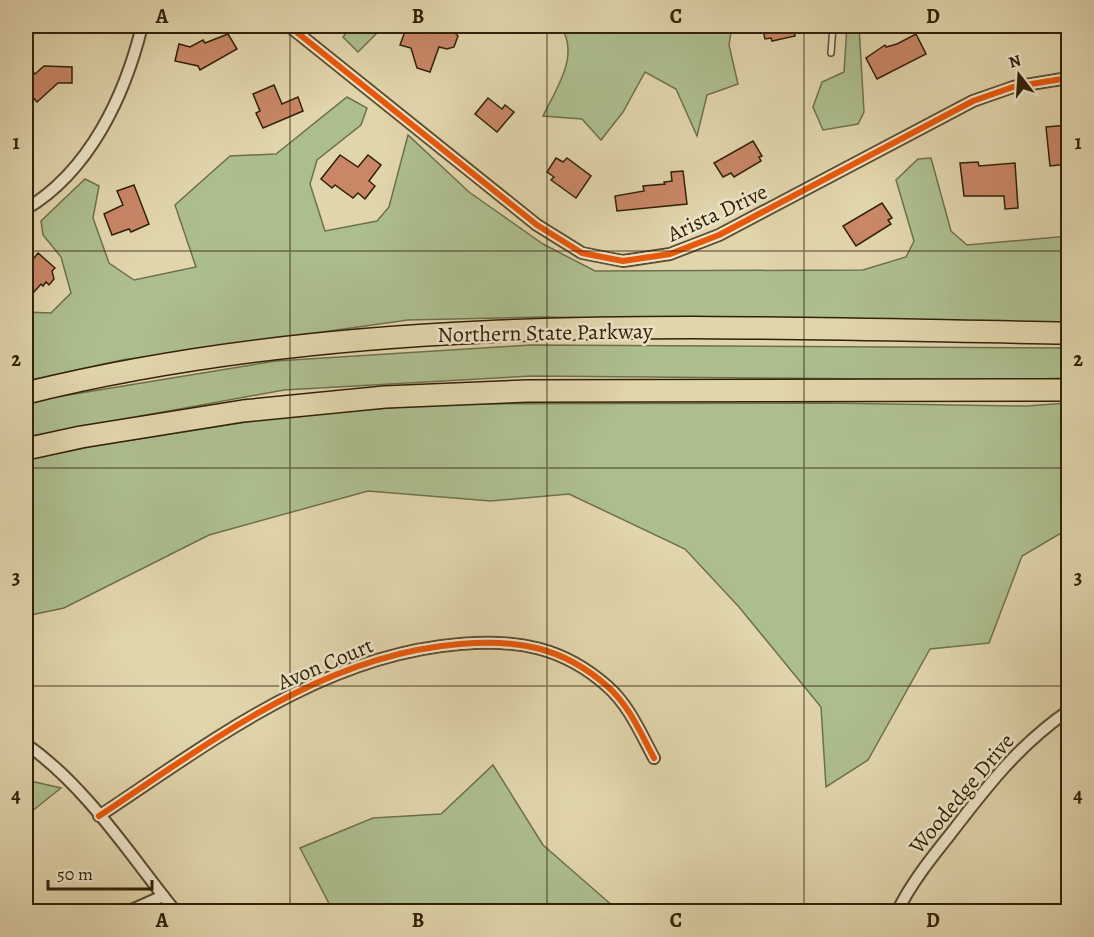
<svg xmlns="http://www.w3.org/2000/svg" width="1094" height="937" font-family="Alegreya,serif">
	<style>
		.green { fill: #adbe8e; stroke: #6f704b; stroke-width: 1.5 }
		.building { fill: #c98768; stroke: #312108; stroke-width: 1.5 }
		.lines { fill: none; stroke-linecap: round; stroke-linejoin: round }
		.lane-casing { stroke: #5d4e31; stroke-width: 8 }
		.street-casing { stroke: #5d4e31; stroke-width: 14 }
		.highway-casing { stroke: #312108; stroke-width: 24 }
		.lane { stroke: #ece4c9; stroke-width: 5 }
		.street { stroke: #ece4c9; stroke-width: 10 }
		.highway { stroke: #e1d5ac; stroke-width: 21 }
		.cycleway-casing { stroke: #ece4c9; stroke-width: 10 }
		.cycleway { stroke: #e8590c; stroke-width: 6 }
		.grid { fill: none; stroke: #312108; stroke-width: 1.5; stroke-opacity: 0.55 }
		.labels { text-anchor: middle; stroke-width: 5; stroke-linejoin: round; paint-order: stroke }
		.street-label { font-size: 22px; fill: #312108; stroke: #ece4c9 }
		.neatline { fill: none; stroke: #312108; stroke-width: 2 }
		.grid-label { font-size: 20px; text-anchor: middle; font-weight: bold; fill: #312108 }
	</style>
	<rect width="100%" height="100%" fill="#e1d5ac"/>
	<filter id="stains"><feTurbulence type="fractalNoise" baseFrequency=".00333" numOctaves="4"/><feColorMatrix values="0 0 0 0 .2 0 0 0 0 .09 0 0 0 0 .02 0 0 0 .5 -.17"/></filter>
	<radialGradient id="worn" r=".72"><stop offset=".6" stop-color="#630" stop-opacity="0"/><stop offset="1" stop-color="#630" stop-opacity=".3"/></radialGradient>
	<g class="green">
		<polygon points="352,26 384,26 358,52 343,37"/>
		<path d="M 560,26 L 732,26 L 729,45 L 738,84 L 707,95 L 697,136 L 676,89 L 645,72 L 623,112 L 601,140 L 582,119 L 543,116 C 556,89 581,54 560,26 Z"/>
		<polygon points="847,26 859,26 864,112 858,124 823,130 813,107 822,82 844,72"/>
		<polygon points="347,97 367,108 361,125 317,160 310,184 325,231 377,221 389,207 408,135 469,192 543,244 595,271 863,270 906,257 914,241 896,180 918,159 931,158 951,231 967,245 1068,236 1068,325 542,317 408,320 122,360 26,381 26,312 51,313 71,293 61,257 43,235 41,221 85,179 99,186 93,218 109,263 134,280 196,267 175,205 230,156 276,154"/>
		<polygon points="531,345 1068,348 1068,378 996,380 532,376 284,390 26,437 26,402 276,361"/>
		<polygon points="824,403 1026,406 1068,403 1068,529 1022,556 989,643 930,649 868,760 826,787 821,707 739,607 685,549 569,494 491,501 368,491 209,535 64,608 26,616 26,460 94,446 284,416 441,404"/>
		<polygon points="493,765 543,845 614,907 671,905 682,911 333,911 300,848 373,818 441,814"/>
		<polygon points="26,780 61,788 26,816"/>
	</g>
	<g class="building">
		<polygon points="407,26 423,31 426,26 441,31 449,27 458,36 454,47 447,49 439,47 430,72 417,68 411,48 400,45"/>
		<polygon points="762,26 793,26 795,36 772,41 771,38 765,39"/>
		<polygon points="228,34 237,49 200,70 198,66 175,61 179,44 190,47 203,40 205,43"/>
		<polygon points="916,34 926,54 877,79 866,58 885,45 886,47 897,44"/>
		<polygon points="26,64 35,74 44,66 72,67 72,83 58,83 37,102 26,90"/>
		<polygon points="274,85 282,104 298,97 303,111 263,128 256,113 260,111 253,94"/>
		<polygon points="488,98 502,109 505,105 514,112 497,132 475,114"/>
		<polygon points="1068,125 1068,164 1050,166 1046,127"/>
		<polygon points="753,141 762,156 759,157 761,161 734,177 731,173 723,177 714,163"/>
		<polygon points="340,155 358,167 368,155 381,165 369,181 375,186 365,199 358,193 353,198 335,185 332,188 321,179"/>
		<polygon points="556,158 563,162 567,158 591,176 576,198 551,180 554,177 547,172"/>
		<polygon points="978,162 979,166 1015,163 1018,208 1005,209 1004,196 964,196 960,163"/>
		<polygon points="683,171 687,204 617,211 615,196 644,191 643,186 665,184 664,182 672,181 671,172"/>
		<polygon points="134,185 149,224 131,232 129,229 112,235 104,214 123,205 117,191"/>
		<polygon points="882,203 892,218 888,220 891,224 856,246 843,226"/>
		<polygon points="38,253 55,268 52,271 54,279 49,285 46,282 43,286 41,284 26,301 26,268"/>
	</g>
	<g class="lines">
		<defs>
			<polyline id="lane" points="831,53 833,26"/>
			<g id="street">
				<polyline points="289,26 537,225 582,253 623,261 670,254 719,235 973,101 1013,87 1068,78"/>
				<path d="M 26,209 C 90,171 125,95 142,26"/>
				<path d="M 26,744 C 87,787 129,854 176,912"/>
				<path d="M 99,816 C 211,742 322,655 460,644 C 517,639 563,647 607,686 C 629,705 641,734 654,758"/>
				<polyline points="127,912 163,896"/>
				<path d="M 897,912 C 911,883 932,857 952,832 C 988,785 1019,745 1068,711"/>
			</g>
			<g id="highway">
				<path d="M 26,393 C 366,309 721,328 1068,333"/>
				<polyline points="26,449 81,437 243,411 385,397 527,391 1068,390"/>
			</g>
		</defs>
		<use href="#lane" class="lane-casing"/>
		<use href="#street" class="street-casing"/>
		<use href="#highway" class="highway-casing"/>
		<use href="#lane" class="lane"/>
		<use href="#street" class="street"/>
		<use href="#highway" class="highway"/>
		<defs>
			<g id="cycleway">
				<polyline points="289,26 537,225 582,253 623,261 670,254 719,235 973,101 1013,87 1068,78"/>
				<path d="M 99,816 C 211,742 322,655 460,644 C 517,639 563,647 607,686 C 629,705 641,734 654,758"/>
			</g>
		</defs>
		<use href="#cycleway" class="cycleway-casing"/>
		<use href="#cycleway" class="cycleway"/>
	</g>
	<path class="grid" d="M 290,26 L 290,912M 547,26 L 547,912M 804,26 L 804,912M 26,251 L 1068,251M 26,468 L 1068,468M 26,686 L 1068,686"/>
	<g class="labels">
		<g class="street-label">
			<text transform="translate(717 212) rotate(-25)" y="8">Arista Drive</text>
			<text transform="translate(545 332) rotate(-1)" y="8">Northern State Parkway</text>
			<text transform="translate(325 663) rotate(-23)" y="8">Avon Court</text>
			<text transform="translate(961 793) rotate(-50)" y="8">Woodedge Drive</text>
		</g>
	</g>
	<rect width="1094" height="937" fill="none" stroke="#e1d5ac" stroke-width="66"/>
	<g transform="translate(1019 75) rotate(343)" stroke="#ece4c9" stroke-width="4.5" paint-order="stroke">
	<path d="M0-4.5L10 22L0 15L-10 22Z" fill="#312108"/>
	<text y="-9" font-size="16" font-weight="bold" text-anchor="middle" fill="#312108">N</text>
	</g>
	<path d="M48 880v9h104v-9" fill="none" stroke="#312108" stroke-width="3"/>
	<text x="57" y="880" font-size="18" fill="#312108" stroke="#ece4c9" stroke-width="4.5" paint-order="stroke">50 m</text>
	<rect x="33" y="33" width="1028" height="871" class="neatline"/>
	<g class="grid-label">
		<text x="162" y="23">A</text>
		<text x="418" y="23">B</text>
		<text x="676" y="23">C</text>
		<text x="933" y="23">D</text>
		<text x="16" y="149">1</text>
		<text x="1078" y="149">1</text>
		<text x="16" y="366">2</text>
		<text x="1078" y="366">2</text>
		<text x="16" y="584">3</text>
		<text x="1078" y="584">3</text>
		<text x="16" y="802">4</text>
		<text x="1078" y="802">4</text>
		<text x="162" y="927">A</text>
		<text x="418" y="927">B</text>
		<text x="676" y="927">C</text>
		<text x="933" y="927">D</text>
	</g>
	<rect width="100%" height="100%" filter="url(#stains)"/>
	<rect width="100%" height="100%" fill="url(#worn)"/>
</svg>
